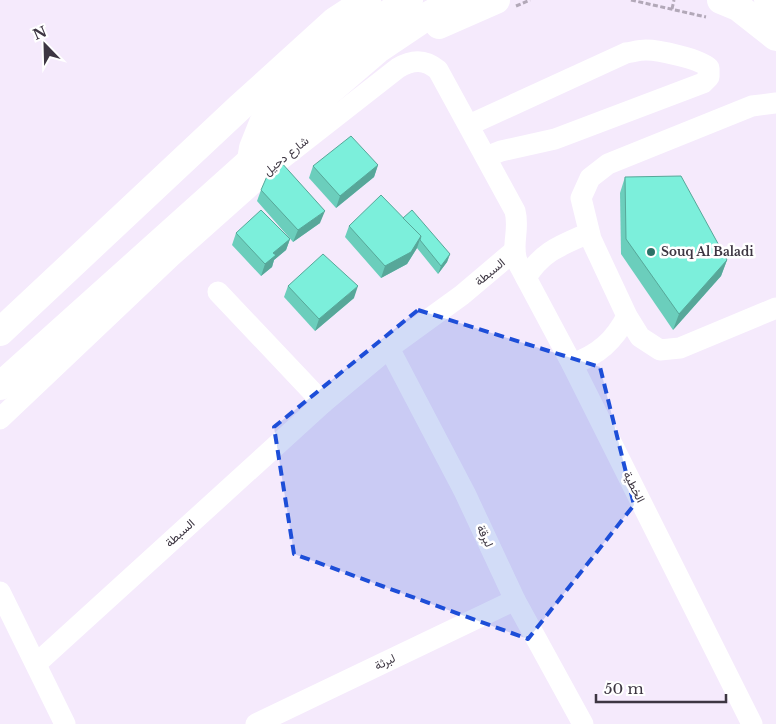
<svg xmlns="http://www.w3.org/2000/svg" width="776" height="724" font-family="'Libre Baskerville',Vazirmatn,serif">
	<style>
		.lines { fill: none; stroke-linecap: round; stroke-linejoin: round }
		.path { stroke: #b2a8b8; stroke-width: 3; stroke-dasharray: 5 2.5; stroke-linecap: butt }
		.minor { stroke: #fff; stroke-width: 21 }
		.major { stroke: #fff; stroke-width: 28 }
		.wall { fill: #6bcebc }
		.shaded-wall { fill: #57a799 }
		.building { fill: #7cefdb; stroke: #57a799 }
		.marked { fill: #1d4ed8; fill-opacity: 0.2; stroke: #1d4ed8; stroke-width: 4; stroke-dasharray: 10 6; stroke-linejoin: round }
		.poi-dot { fill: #2b7166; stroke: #fff; stroke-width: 2 }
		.labels { text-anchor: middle; stroke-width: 5; stroke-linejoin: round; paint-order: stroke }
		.street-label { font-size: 12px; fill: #3d3642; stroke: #fff }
		.poi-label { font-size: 12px; font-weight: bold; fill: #3d3642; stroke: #fff; text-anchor: start }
	</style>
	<rect width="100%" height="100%" fill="#f5eafc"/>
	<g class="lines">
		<g class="path">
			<polyline points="631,0 706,17"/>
			<polyline points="516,6 530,0"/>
			<polyline points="672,9 674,0"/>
		</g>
		<g class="minor">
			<polyline points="776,103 752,106 608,164 590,178 581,198 591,239 627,316 640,337 660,350 680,348 776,308"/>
			<path d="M 469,125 L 626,53 C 633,52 639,50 646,50 C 658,50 701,59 709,68 L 709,77 L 703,83 L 555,139 L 501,151 L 486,157"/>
			<path d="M 526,278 C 542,251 562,245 589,233"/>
			<polyline points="218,292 323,403"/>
			<polyline points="389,348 465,493 515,600 583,724"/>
			<path d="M 572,364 C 598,355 614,341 627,316"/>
			<path d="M 0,419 L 172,256 L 274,165 L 398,68 C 413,59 425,59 438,70 L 515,211 C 520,230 511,244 517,261 L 572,364 L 752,724"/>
			<polyline points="0,592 65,724"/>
			<polyline points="36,664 323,403 389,348 462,295 514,251"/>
			<polyline points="256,724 515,600"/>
		</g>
		<g class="major">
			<polyline points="721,0 738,7 776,37"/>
			<polyline points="768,0 776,10"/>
			<polyline points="439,25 496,0"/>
			<polyline points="251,160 253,148 263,123 279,101 352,37 409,0"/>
			<polyline points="0,332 240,107 335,21 367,0"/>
			<polyline points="0,386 321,98 377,50 429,15 457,0"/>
		</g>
	</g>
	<g class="wall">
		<polygon points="378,165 374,177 336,208 309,178 313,166"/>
		<polygon points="625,177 727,260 721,276 673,330 621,254 620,193"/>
		<polygon points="261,190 320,223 293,242 257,201"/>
		<polygon points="403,218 450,254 447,262 438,274 417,248 407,264 381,278 345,237 349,226"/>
		<polygon points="236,233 290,239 286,250 274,260 272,267 261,276 232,245"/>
		<polygon points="288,286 354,298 315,331 284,297"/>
	</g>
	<g class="shaded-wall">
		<polygon points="378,165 374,177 336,208 340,196"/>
		<polygon points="325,211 320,223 293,242 298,230"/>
		<polygon points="421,236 417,248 407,264 381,278 385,266"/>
		<polygon points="290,239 286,250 274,260 272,267 261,276 265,264 273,253"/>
		<polygon points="450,254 447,262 438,274 441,266"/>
		<polygon points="727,260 721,276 673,330 679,314"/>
		<polygon points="358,286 354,298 315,331 319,319"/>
	</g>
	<g class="building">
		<polygon points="351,136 378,165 340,196 313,166"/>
		<polygon points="280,161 325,211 298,230 261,190 271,167"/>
		<polygon points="681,176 727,260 679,314 626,239 625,177"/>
		<polygon points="381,195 421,236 411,252 385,266 349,226"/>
		<polygon points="261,210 290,239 273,253 276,255 265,264 236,233"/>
		<polygon points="412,210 450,254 441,266 420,240 421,236 403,218"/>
		<polygon points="323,254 358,286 319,319 288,286"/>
	</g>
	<path class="marked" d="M 418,310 L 600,367 L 634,505 L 528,639 L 294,554 L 274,427 Z"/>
	<circle class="poi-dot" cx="651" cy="252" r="5"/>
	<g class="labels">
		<g class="street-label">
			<text transform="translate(286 156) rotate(-39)" y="4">شارع دحيل</text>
			<text transform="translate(490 272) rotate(-40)" y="4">السبطة</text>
			<text transform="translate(634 487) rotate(63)" y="4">الخطية</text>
			<text transform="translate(180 533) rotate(-42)" y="4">السبطة</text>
			<text transform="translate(485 536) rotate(65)" y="4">لبرقة</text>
			<text transform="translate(385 662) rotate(-26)" y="4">لبرثة</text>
		</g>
		<g class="poi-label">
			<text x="661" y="256">Souq Al Baladi</text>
		</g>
	</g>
	<g transform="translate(45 45) rotate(337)" stroke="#ffffff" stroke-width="4" paint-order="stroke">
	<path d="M0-4L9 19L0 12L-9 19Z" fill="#3d3642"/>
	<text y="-8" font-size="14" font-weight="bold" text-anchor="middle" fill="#3d3642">N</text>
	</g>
	<path d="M596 694v8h130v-8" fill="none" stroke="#3d3642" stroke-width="2.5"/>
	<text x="604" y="694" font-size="15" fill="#3d3642" stroke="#ffffff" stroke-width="4" paint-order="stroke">50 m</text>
</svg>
